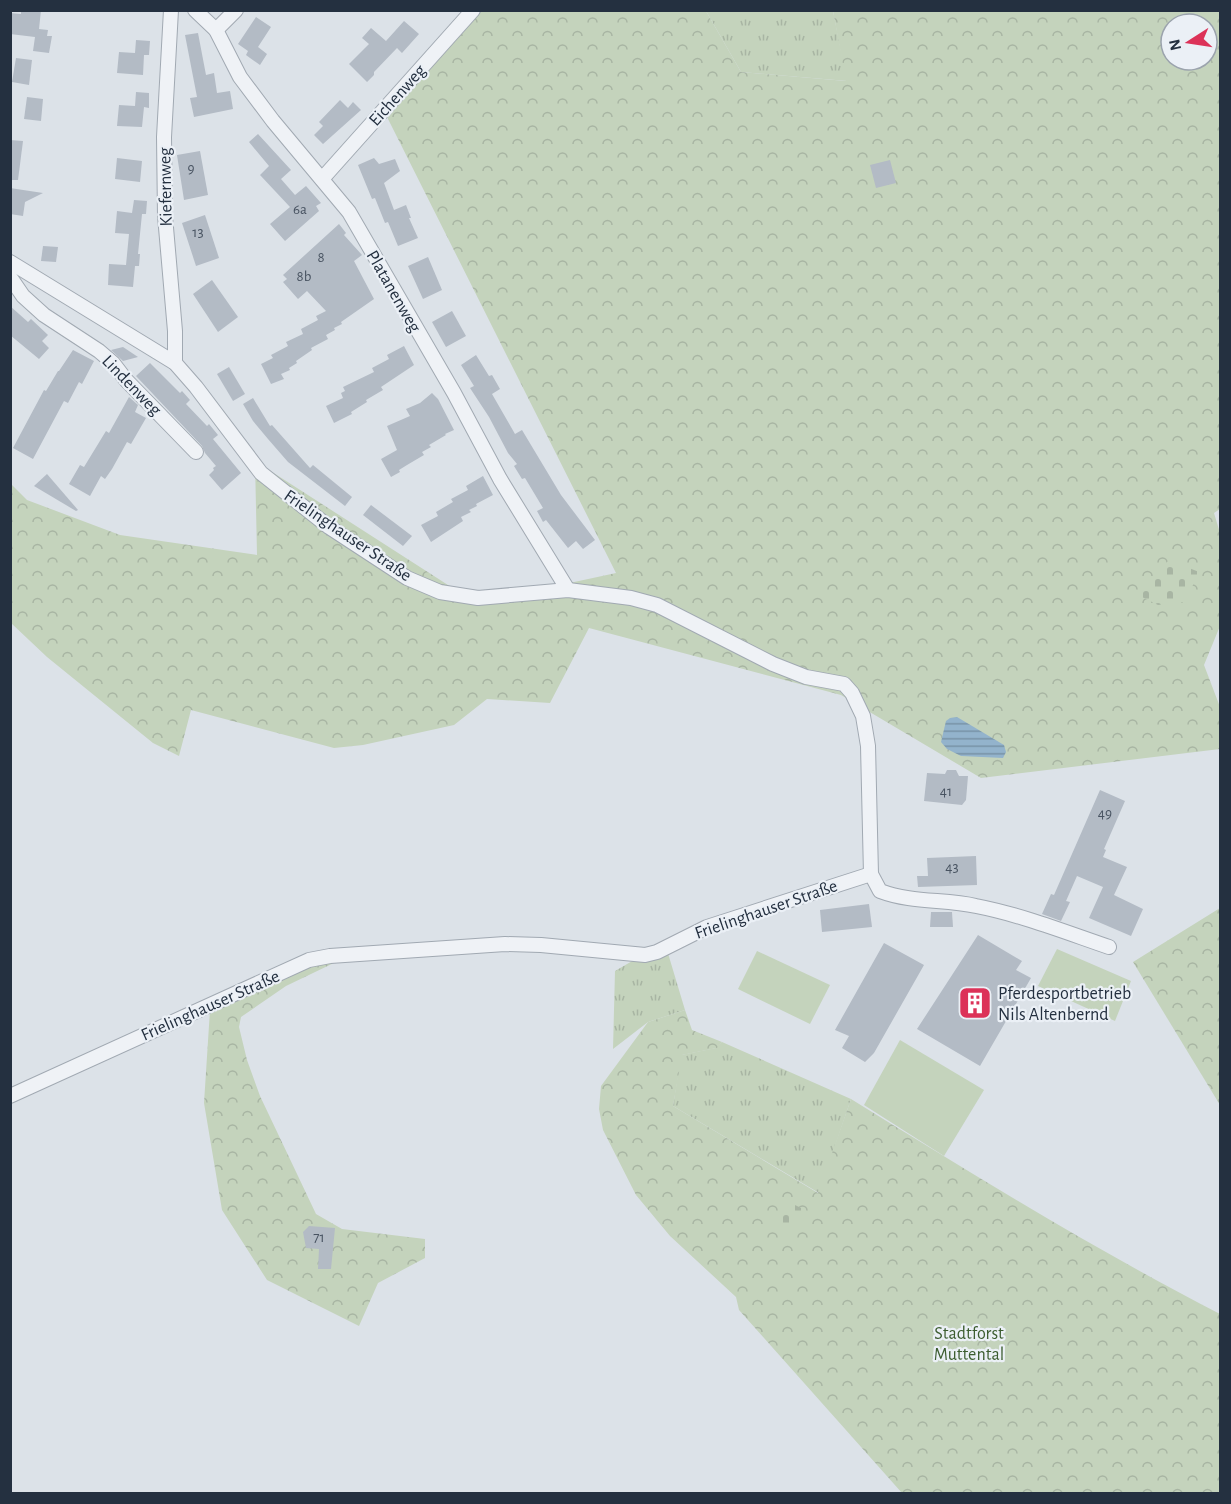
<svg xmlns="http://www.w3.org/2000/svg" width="1231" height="1504" font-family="'Alegreya Sans',sans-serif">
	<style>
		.grass { fill: url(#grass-tufts) }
		.forest { fill: url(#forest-crowns); fill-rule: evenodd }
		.cemetery { fill: url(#cemetery-stones) }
		.garden { fill: #c4d3bc }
		.water { fill: url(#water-rules) }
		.building { fill: #b3bbc5 }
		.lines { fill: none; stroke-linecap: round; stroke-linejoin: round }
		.minor-casing { stroke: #a1a9b2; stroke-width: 16 }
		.minor { stroke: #eff2f6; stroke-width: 14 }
		.labels { text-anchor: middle; stroke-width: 4.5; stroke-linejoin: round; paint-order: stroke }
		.number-label { font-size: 15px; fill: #485361 }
		.street-label { font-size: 18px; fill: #243040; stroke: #ebf0f6 }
		.poi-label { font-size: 18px; fill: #243040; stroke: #ebf0f6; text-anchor: start }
		.park-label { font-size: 18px; fill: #3c5d30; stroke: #ebf0f6 }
	</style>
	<defs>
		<pattern id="grass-tufts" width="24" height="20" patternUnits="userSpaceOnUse" patternTransform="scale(1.5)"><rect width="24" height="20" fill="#c4d3bc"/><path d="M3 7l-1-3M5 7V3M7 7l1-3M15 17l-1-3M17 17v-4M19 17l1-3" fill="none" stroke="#a8b5a3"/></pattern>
		<pattern id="forest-crowns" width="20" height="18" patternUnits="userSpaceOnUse" patternTransform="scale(1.5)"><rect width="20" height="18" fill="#c4d3bc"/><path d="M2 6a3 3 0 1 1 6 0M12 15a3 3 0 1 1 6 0" fill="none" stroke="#a8b5a3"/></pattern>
		<pattern id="cemetery-stones" width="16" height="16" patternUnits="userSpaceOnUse" patternTransform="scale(1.5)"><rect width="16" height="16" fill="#c4d3bc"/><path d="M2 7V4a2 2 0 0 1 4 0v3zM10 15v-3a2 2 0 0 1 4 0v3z" fill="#a8b5a3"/></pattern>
		<pattern id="water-rules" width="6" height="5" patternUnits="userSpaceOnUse" patternTransform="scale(1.5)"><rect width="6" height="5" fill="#93b3cc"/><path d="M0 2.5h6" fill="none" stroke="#7892a7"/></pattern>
	</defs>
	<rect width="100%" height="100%" fill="#dce2e8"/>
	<g class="grass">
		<polygon points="706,11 833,11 847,81 741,72"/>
		<polygon points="667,950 685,1010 648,1022 613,1049 615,971 634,960"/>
		<polygon points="722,1042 851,1099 819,1193 673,1106 681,1055 716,1048"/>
	</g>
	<g class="forest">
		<path d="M 480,11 L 706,11 L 741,72 L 846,81 L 833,11 L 1220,11 L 1220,509 L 1214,513 L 1220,533 L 1220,626 L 1204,665 L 1220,707 L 1220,749 L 981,778 L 841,695 L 589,628 L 550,703 L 487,699 L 454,725 L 363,745 L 334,748 L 191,710 L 179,756 L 153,743 L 47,657 L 11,623 L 10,483 L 27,500 L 120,535 L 257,555 L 255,461 L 476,603 L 616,573 L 385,113 ZM 1171,24 L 1207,24 L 1207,60 L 1171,60 Z"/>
		<polygon points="1220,908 1220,1105 1133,962"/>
		<path d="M 338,961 L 286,986 L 241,1017 L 239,1027 L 247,1060 L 260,1096 L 316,1214 L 342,1229 L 425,1239 L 425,1258 L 378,1283 L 359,1326 L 267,1280 L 222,1210 L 204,1103 L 210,1010 C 248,993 298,964 338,961 Z"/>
		<path d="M 685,1010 L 692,1030 L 722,1042 L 717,1048 L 682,1055 L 673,1106 L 818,1193 L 851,1099 C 972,1174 1094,1249 1220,1314 L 1220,1493 L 902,1493 L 739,1310 L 736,1297 L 670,1236 L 636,1195 L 603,1130 L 599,1109 L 601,1086 L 648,1022 Z"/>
	</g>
	<g class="cemetery">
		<polygon points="1169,560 1199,572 1185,602 1158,605 1138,595"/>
		<polygon points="785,1200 803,1209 791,1228 774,1220"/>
	</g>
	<g class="garden">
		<polygon points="1057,949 1131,981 1115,1021 1038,986"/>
		<polygon points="757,951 830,985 810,1024 738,989"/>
		<polygon points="900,1040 984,1090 944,1156 864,1105"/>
	</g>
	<polygon class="water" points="957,717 1004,745 1006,752 1003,758 961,756 947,749 941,742 946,721 950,718"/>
	<g class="building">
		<polygon points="21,10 41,10 39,29 48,30 47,36 52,36 49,53 33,51 35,37 10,34 10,13 21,14"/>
		<polygon points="256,17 271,27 258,47 267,54 260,65 250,58 246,55 248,51 238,44"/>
		<polygon points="404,21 419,34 402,53 397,48 374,72 374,75 367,82 349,64 369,44 362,38 371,28 386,41"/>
		<polygon points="198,33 206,75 214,73 217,93 230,91 233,109 194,117 190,98 197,97 185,35"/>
		<polygon points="136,40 150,41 149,55 144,55 143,75 117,73 119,52 135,53"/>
		<polygon points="16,58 32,60 29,85 12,82"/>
		<polygon points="136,92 149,93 149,108 144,107 142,127 117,126 119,105 135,106"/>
		<polygon points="27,97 43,99 41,121 24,119"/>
		<polygon points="340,100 348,108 353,102 361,110 323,144 314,135 323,126 319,122"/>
		<polygon points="258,134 291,170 281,179 295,195 306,186 321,203 316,206 319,211 285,241 270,224 290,207 260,175 269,166 249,142"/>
		<polygon points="10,140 23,141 18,180 10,180"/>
		<polygon points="200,151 208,195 184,200 177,155"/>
		<polygon points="117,158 142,161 140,182 115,179"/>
		<polygon points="374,158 379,164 395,159 400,171 384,183 394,210 406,205 411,218 409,218 418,238 398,246 388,222 385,223 375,198 372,199 358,165"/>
		<polygon points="890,160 896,183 876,188 870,165"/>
		<polygon points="10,188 43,193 25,202 23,216 10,214"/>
		<polygon points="134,200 147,201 146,214 142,214 138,254 140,254 139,266 133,266 135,266 133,287 108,285 109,264 126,265 129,234 115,233 117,211 132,213"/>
		<polygon points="205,215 219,258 196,266 182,223"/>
		<polygon points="339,224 346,233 344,235 362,255 354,261 374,299 341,322 342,324 334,328 335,330 326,335 328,339 311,348 312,350 296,361 297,363 289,368 290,370 281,374 284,379 271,384 261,364 273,358 271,355 288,346 286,342 303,334 301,329 318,320 316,316 326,311 307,291 298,299 283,282 287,279 283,275"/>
		<polygon points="43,246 58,247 56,262 41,261"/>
		<polygon points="428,257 442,290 423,299 408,266"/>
		<polygon points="212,280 238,317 218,332 193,294"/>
		<polygon points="10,306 28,322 31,319 48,335 42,341 49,348 39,359 10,335"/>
		<polygon points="452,311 466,336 446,347 432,322"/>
		<polygon points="404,346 414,365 381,387 383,390 366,400 367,402 351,412 352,414 334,423 326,406 343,398 341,393 345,391 343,387 374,372 372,368 389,359 387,355"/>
		<polygon points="123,347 138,357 123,361 111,350"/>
		<polygon points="73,350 94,361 82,384 79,382 68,403 64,401 33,459 13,448 44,390 46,391 58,371 59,371"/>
		<polygon points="476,355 489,376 492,375 500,389 492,394 515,434 522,430 561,495 595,540 583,549 576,541 568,548 546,520 543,522 537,511 543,508 525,478 522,479 514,466 517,464 508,453 489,417 470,388 474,386 461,365"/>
		<polygon points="150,363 180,393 182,391 190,400 186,404 207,426 209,424 218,435 213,439 241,473 222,490 209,475 214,470 213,468 216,466 205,453 202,446 136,376"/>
		<polygon points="229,367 245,394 233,401 217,374"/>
		<polygon points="432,393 438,399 454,430 445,434 446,435 429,445 431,447 422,452 424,455 407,465 399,470 400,472 391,477 381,459 397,450 387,426 410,416 406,409 420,403"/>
		<polygon points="129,397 138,405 135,412 146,418 131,444 127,442 112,469 105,479 101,476 90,496 69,484 80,465 84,467 106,431 109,433"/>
		<polygon points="253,398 270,426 272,425 310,468 313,465 352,497 345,506 288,462 268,439 253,421 243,404"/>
		<polygon points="47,474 78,510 76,511 34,486"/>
		<polygon points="483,476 493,495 476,504 477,506 469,510 471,512 461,517 463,521 431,542 421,525 438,516 436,512 453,502 451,499 468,490 466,486"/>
		<polygon points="371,505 412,536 403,546 363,515"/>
		<polygon points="947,770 956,770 959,776 968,776 966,800 962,805 924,801 927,773 945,774"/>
		<polygon points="1100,790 1125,801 1104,849 1106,850 1103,857 1127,867 1114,895 1143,909 1131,936 1089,918 1103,887 1077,876 1066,901 1070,902 1061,921 1042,914 1051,894 1054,895"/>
		<polygon points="976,856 977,885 918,887 917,876 928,876 927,858"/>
		<polygon points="869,904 872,927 822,932 820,910"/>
		<polygon points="931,912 952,912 953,927 930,927"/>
		<polygon points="978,935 1022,961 1016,970 1031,978 980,1066 917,1029"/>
		<polygon points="884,943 924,965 874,1053 865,1062 842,1048 849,1036 835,1030"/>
		<polygon points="309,1226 335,1228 331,1269 318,1269 319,1249 306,1248 303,1232"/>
	</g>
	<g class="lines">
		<defs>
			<g id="minor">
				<polyline points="171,10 164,137 165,216 175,331 175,363"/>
				<polyline points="195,10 216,30 240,77 273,121 349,212 454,393 500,479 568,590"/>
				<polyline points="216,30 236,10"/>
				<polyline points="322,179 473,10"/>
				<path d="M 10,262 L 175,363 L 196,387 L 261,473 L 329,527 L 407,578 L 440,592 L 478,598 L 568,590 L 631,598 L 657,605 L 773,664 L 806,677 L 844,684 L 852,693 L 863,716 L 868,746 L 871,874 L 880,891 C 912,903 944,899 976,906 C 1022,915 1065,932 1109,947"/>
				<polyline points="10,277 23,296 44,315 99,351 113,363 126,380 196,452"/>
				<polyline points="10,1096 309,960 330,956 505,944 541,945 645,955 657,952 707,927 871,874"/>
			</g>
		</defs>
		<use href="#minor" class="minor-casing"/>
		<use href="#minor" class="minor"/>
	</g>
	<defs>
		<symbol id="building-square" viewBox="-11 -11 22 22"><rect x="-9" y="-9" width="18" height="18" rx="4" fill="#dc3258" stroke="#ebf0f6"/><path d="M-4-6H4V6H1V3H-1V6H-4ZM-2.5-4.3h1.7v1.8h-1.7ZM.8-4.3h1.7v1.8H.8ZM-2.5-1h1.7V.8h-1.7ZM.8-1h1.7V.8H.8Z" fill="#fff"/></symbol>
	</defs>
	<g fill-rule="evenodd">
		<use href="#building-square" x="956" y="984" width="38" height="38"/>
	</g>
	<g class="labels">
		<g class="number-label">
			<text x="191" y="173">9</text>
			<text x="300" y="214">6a</text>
			<text x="198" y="237">13</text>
			<text x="321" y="262">8</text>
			<text x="304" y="281">8b</text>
			<text x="946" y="796">41</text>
			<text x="1105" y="818">49</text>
			<text x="952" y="872">43</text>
			<text x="319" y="1242">71</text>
		</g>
		<g class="street-label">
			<text transform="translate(397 95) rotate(-48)" y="6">Eichenweg</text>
			<text transform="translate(165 187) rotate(-91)" y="6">Kiefernweg</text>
			<text transform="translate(394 291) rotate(60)" y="6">Platanenweg</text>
			<text transform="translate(132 385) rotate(46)" y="6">Lindenweg</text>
			<text transform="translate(348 535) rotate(34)" y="6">Frielinghauser Straße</text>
			<text transform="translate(766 909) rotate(-19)" y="6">Frielinghauser Straße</text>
			<text transform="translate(210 1005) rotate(-24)" y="6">Frielinghauser Straße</text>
		</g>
		<g class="poi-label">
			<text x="998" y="999">Pferdesportbetrieb<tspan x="998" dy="21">Nils Altenbernd</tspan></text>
		</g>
		<g class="park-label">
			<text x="969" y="1339">Stadtforst<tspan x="969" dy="21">Muttental</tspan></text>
		</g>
	</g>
	<rect width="1231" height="1504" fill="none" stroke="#243040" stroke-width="24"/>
	<g transform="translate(1189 42) rotate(258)"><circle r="28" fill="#ebf0f6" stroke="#9ba3ad" stroke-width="1.5"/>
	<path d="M0-4.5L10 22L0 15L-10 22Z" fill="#dc3258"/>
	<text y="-9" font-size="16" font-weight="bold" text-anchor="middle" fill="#243040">N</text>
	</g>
</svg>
